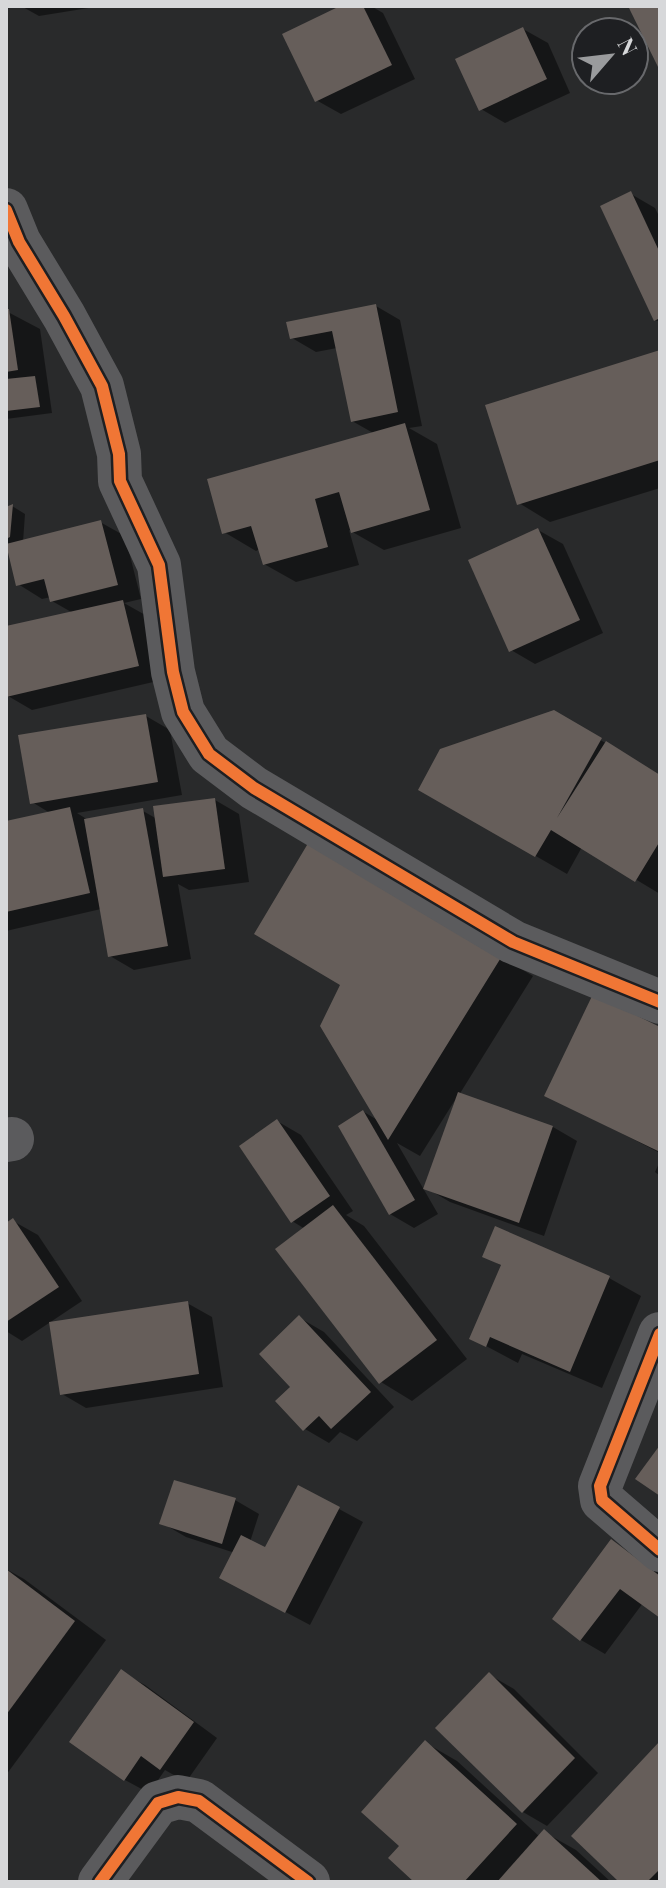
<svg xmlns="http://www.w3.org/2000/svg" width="666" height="1888" font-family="'Playfair Display',serif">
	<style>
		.shadow { fill: #0007 }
		.building { fill: #665e5a }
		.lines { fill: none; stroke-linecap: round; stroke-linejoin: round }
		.minor { stroke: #5b5b5d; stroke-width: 44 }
		.cycleway-casing { stroke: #1e1f22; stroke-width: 17 }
		.cycleway { stroke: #f07635; stroke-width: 12 }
	</style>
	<rect width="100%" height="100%" fill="#292a2b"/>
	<g class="shadow">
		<polygon points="21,6 101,6 39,16"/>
		<polygon points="345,6 371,6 383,13 415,79 341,114 316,100"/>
		<polygon points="523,29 548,43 570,93 505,123 481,109"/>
		<polygon points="631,194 655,208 660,218 660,322 655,320"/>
		<polygon points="376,306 400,320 422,426 409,428 437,444 461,528 384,550 349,530 359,565 296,582 264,564 260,549 256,551 224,532 375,434 352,421 337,348 316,352 292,338"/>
		<polygon points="6,311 40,329 52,413 6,419"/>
		<polygon points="660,353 660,488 550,522 519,503"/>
		<polygon points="12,506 25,514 23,542 100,522 125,536 141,599 124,603 147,616 162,680 32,710 8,696 6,629 73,613 52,601 51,597 42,599 18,584 9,549 6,550 6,509"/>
		<polygon points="538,530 563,544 603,633 535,664 511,650"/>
		<polygon points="554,712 660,776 660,894 582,847 567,874 420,789"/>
		<polygon points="146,716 170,730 182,795 77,813 88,820 143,811 157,819 215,800 239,814 249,882 189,890 178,884 191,959 134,970 110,956 101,909 6,931 6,823 50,813 32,802"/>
		<polygon points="420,909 533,976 459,1095 553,1127 577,1141 544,1236 450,1202 426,1188 455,1100 420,1156 397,1143 438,1214 414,1228 390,1214 364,1112 379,1121"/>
		<polygon points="660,1029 660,1153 547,1095"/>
		<polygon points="277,1121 301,1135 353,1211 346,1215 364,1226 467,1359 412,1401 381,1382 305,1229 292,1221"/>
		<polygon points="660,1161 660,1176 655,1172"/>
		<polygon points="13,1221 38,1235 82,1301 22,1341 6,1331 6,1226"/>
		<polygon points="496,1229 609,1278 641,1296 602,1388 522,1354 518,1363 471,1338 502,1266 485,1256"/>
		<polygon points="187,1303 212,1317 223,1387 86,1408 62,1394"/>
		<polygon points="300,1318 324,1332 394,1407 357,1441 340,1432 329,1443 305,1429 292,1387"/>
		<polygon points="235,1500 259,1514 250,1542 266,1550 339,1509 363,1522 310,1625 246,1591 235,1553 186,1537 162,1523"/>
		<polygon points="612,1541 660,1574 660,1616 643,1603 605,1654 581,1640 555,1619"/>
		<polygon points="6,1569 24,1579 106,1640 6,1775"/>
		<polygon points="121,1672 145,1685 217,1738 186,1782 165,1770 149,1793 125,1780"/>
		<polygon points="490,1675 514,1689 598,1773 547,1826 523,1812"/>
		<polygon points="426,1743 457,1761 540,1837 544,1832 576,1850 611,1882 417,1882 402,1846"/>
		<polygon points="660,1744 660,1882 622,1882"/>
	</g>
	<g class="building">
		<polygon points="340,6 363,6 392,65 315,102 282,34"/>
		<polygon points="628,6 660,6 660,71"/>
		<polygon points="523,27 547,79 479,111 455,59"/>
		<polygon points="631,191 660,253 660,318 654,321 600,206"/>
		<polygon points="376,304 398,412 351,422 332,331 290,339 286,322"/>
		<polygon points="6,309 9,309 18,370 6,372"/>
		<polygon points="660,350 660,460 517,505 485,405"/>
		<polygon points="35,376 40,407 6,411 6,379"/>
		<polygon points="405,423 430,510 351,533 339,492 315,499 328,547 263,565 251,526 222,534 207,479"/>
		<polygon points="13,504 10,537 6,539 6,507"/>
		<polygon points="101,520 118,585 50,602 44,579 16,586 6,544"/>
		<polygon points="538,528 580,620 509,652 468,560"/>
		<polygon points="123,600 139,666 6,697 6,626"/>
		<polygon points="554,710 602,738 557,818 606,741 660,775 660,841 635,882 551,830 535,857 418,790 440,749"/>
		<polygon points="146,714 158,782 30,804 18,735"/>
		<polygon points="215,798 225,869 163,877 153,806"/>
		<polygon points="70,807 90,893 6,912 6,821"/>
		<polygon points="143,808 168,946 108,957 84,819"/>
		<polygon points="310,840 502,956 388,1140 320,1026 340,985 254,934"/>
		<polygon points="593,994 660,1027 660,1152 544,1096"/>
		<polygon points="458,1092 553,1126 519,1223 423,1189"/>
		<polygon points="363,1110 415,1200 389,1215 338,1126"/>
		<polygon points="277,1119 330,1196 291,1223 239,1146"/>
		<polygon points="333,1205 437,1340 379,1384 275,1249"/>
		<polygon points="13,1218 59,1287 6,1322 6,1223"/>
		<polygon points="495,1226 610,1276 570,1372 490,1337 486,1347 469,1339 501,1265 482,1257"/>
		<polygon points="188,1301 199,1374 60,1395 49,1322"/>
		<polygon points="299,1315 371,1392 331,1429 319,1416 303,1431 275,1401 290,1387 259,1354"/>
		<polygon points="660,1445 660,1496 635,1479"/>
		<polygon points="174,1480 236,1498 222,1544 159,1524"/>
		<polygon points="298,1485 340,1507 285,1613 219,1578 241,1535 265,1547"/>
		<polygon points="611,1539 660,1576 660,1618 620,1589 580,1641 552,1619"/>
		<polygon points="6,1569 75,1621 6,1715"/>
		<polygon points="121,1669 194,1722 160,1770 141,1756 124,1781 69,1742"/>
		<polygon points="489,1672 575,1758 522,1813 435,1728"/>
		<polygon points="425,1740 517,1824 464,1882 414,1882 388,1858 399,1846 361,1812"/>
		<polygon points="660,1741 660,1869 647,1882 619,1882 571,1836"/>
		<polygon points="544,1829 602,1882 497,1882"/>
	</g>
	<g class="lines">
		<g class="minor">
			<polyline points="6,210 19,242 64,316 102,386 119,454 120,481 159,565 173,672 183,712 209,754 254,788 513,942 660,1002"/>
			<polyline points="6,1140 12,1139"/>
			<polyline points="660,1334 600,1486 602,1500 660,1550"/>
			<polyline points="100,1882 158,1803 178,1797 199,1801 308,1882"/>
		</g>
		<defs>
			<g id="cycleway">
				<polyline points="6,210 19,242 64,316 102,386 119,454 120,481 159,565 173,672 183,712 209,754 254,788 513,942 660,1002"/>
				<polyline points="660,1334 600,1486 602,1500 660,1550"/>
				<polyline points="100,1882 158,1803 178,1797 199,1801 308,1882"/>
			</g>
		</defs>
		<use href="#cycleway" class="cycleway-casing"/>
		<use href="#cycleway" class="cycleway"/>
	</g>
	<rect width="666" height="1888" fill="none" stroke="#d7d8da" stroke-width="16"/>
	<g transform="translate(610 56) rotate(62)"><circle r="38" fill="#1e1f22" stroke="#68696c" stroke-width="2"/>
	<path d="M0-6L14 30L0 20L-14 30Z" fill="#9a9b9d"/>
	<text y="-12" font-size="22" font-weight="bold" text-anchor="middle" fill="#d7d8da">N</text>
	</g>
</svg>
